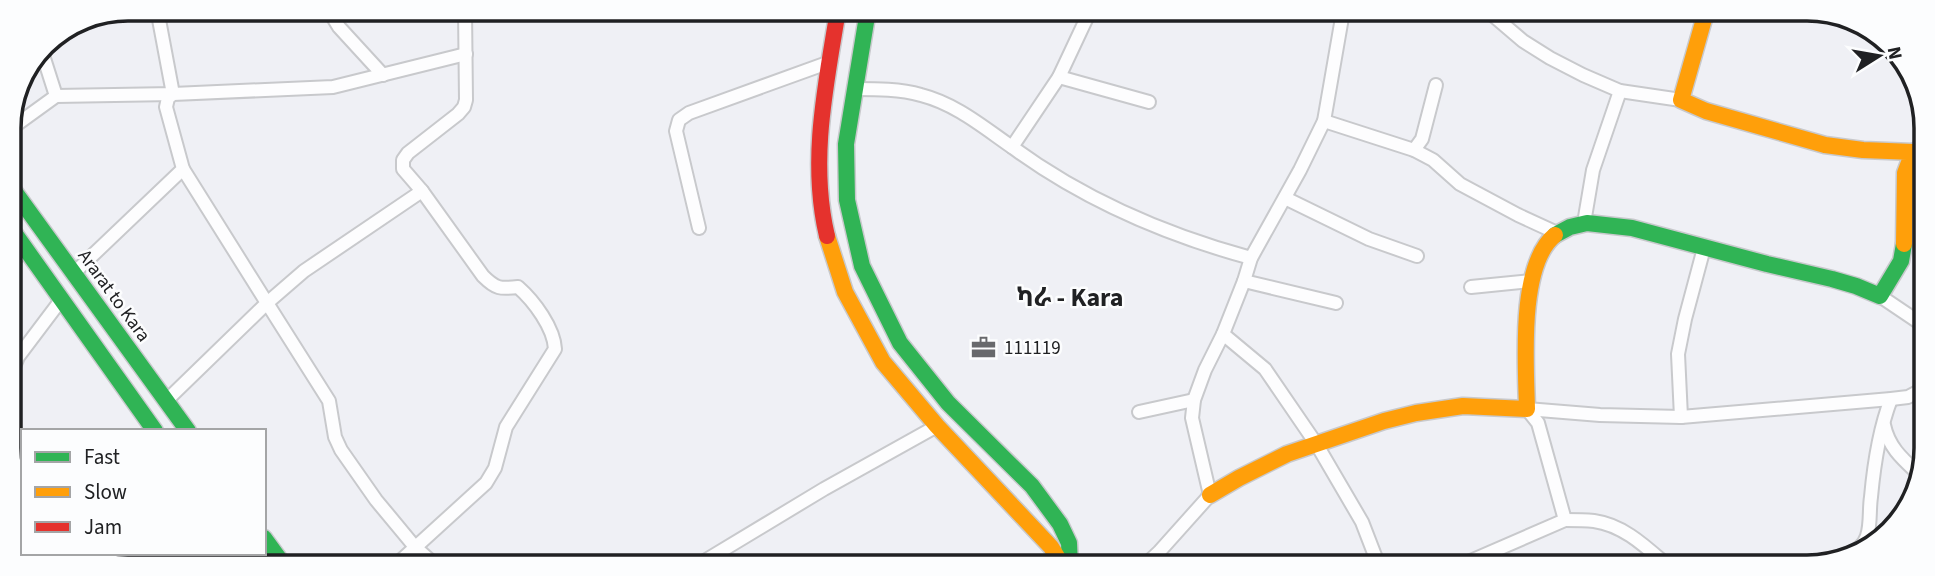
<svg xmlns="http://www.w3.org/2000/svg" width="1935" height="576" font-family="'Source Sans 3','Noto Sans Ethiopic',sans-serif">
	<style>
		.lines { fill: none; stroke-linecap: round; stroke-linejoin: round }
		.street-casing { stroke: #c8c9cc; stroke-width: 16 }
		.fast-casing { stroke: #c8c9cc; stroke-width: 19 }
		.slow-casing { stroke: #c8c9cc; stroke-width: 19 }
		.jam-casing { stroke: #c8c9cc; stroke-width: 19 }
		.street { stroke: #fdfdfe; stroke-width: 12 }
		.fast { stroke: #30b455; stroke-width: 16 }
		.slow { stroke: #ff9f0a; stroke-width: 16 }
		.jam { stroke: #e5322d; stroke-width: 16 }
		.labels { text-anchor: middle; stroke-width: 5; stroke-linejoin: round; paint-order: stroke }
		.street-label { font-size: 19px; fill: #202123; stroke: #fcfdfe }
		.poi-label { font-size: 19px; fill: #202123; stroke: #fcfdfe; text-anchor: start }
		.district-label { font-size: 26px; font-weight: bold; fill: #202123; stroke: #fcfdfe }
		.rim { fill: none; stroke: #202123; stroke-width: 3.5 }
	</style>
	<rect width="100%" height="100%" fill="#eff0f5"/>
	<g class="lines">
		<defs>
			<g id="street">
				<polyline points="328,9 339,27 383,75"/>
				<polyline points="1489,12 1523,41 1550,58 1583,75 1620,91 1681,100"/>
				<polyline points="1059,77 1149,102"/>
				<path d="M 855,89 C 877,89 900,89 921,95 C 956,104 983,127 1012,147 L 1059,77 L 1090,11"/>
				<polyline points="56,96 173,94 157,9"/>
				<polyline points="1324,121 1414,150 1433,160 1460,184 1518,215 1557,233"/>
				<polyline points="9,130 56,96 41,49"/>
				<path d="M 1012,147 C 1083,199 1166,235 1251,258"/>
				<polyline points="1414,150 1422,139 1436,85"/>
				<polyline points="1924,155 1913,152 1924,142"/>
				<polyline points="422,191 304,271 267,303 329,401 335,437 341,450 376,500 415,547 434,564"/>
				<polyline points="1285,198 1369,239 1417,256"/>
				<polyline points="1584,223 1593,170 1620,91"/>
				<polyline points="699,228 676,131 679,120 689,113 830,62"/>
				<polyline points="10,263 26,249"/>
				<polyline points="74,273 183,169 166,107 168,98 173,94 333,87 466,54"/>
				<polyline points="1244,281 1336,303"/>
				<polyline points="1471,287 1531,281"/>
				<polyline points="1880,296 1923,325"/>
				<polyline points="1223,334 1265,369 1317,445 1362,522 1379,566"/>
				<polyline points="11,374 18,357 61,300"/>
				<polyline points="166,401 267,303 183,169"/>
				<polyline points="1527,409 1600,415 1681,417 1891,399 1908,397 1923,389"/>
				<polyline points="1139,412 1194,400"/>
				<polyline points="1681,417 1678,354 1685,319 1704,248"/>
				<path d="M 1884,425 C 1889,449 1905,461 1922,477"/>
				<path d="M 1565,520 C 1575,520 1584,520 1594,521 C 1624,525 1647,548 1669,567"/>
				<path d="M 1848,555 C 1856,551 1864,546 1867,536 C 1871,524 1869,510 1871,497 C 1874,464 1879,430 1891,399"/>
				<path d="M 397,564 L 486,483 L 495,468 L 506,427 L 555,349 C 554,328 534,301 518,287 C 500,289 496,289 483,276 L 422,191 L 403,169 L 403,160 L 408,153 L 458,114 L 464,107 L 466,100 L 465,10"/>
				<polyline points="698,565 824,489 937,426"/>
				<polyline points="1144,566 1159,552 1210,495 1192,418 1194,400 1205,370 1223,334 1244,281 1251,258 1300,170 1324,121 1343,12"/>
				<polyline points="1459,566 1565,520 1538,423 1527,409"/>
			</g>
			<g id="fast">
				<polyline points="868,10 846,144 847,200 862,266 900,343 948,403 1032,486 1060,524 1069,543 1070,565"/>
				<polyline points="9,184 188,431"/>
				<polyline points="10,227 155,431"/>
				<polyline points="1555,235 1570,227 1587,223 1632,228 1767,264 1832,279 1856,286 1880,296 1901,261 1904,244"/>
				<polyline points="264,538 283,564"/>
			</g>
			<g id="slow">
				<polyline points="1706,12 1681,100 1706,111 1825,145 1863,150 1913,152 1905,173 1904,244"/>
				<polyline points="827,236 845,292 883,362 937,426 1051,547 1062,565"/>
				<path d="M 1210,495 L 1239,478 L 1287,454 L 1384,421 L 1416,413 L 1463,406 L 1527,409 C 1526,365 1518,265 1555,235"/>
			</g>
			<g id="jam">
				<path d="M 827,236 C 809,161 826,84 838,10"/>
				<polyline points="245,553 253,564"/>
			</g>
		</defs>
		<use href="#street" class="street-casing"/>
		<use href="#fast" class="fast-casing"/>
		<use href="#slow" class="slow-casing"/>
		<use href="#jam" class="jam-casing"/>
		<use href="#street" class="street"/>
		<use href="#fast" class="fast"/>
		<use href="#slow" class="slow"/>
		<use href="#jam" class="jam"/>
	</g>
	<defs>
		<symbol id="office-bare" viewBox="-9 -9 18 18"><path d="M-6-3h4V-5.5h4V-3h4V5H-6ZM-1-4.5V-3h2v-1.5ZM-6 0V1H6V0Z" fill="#68696c" stroke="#fcfdfe" stroke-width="2.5" paint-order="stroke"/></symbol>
	</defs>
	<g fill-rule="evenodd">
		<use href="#office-bare" x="966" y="330" width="35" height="35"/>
	</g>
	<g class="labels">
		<g class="street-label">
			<text transform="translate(115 295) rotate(54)" y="7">Ararat to Kara</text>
		</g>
		<g class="poi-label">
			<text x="1004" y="354">111119</text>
		</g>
		<g class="district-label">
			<text x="1070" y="306">ካራ - Kara</text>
		</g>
	</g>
	<path d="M0 0H1935V576H0ZM128 21H1807A107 107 0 0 1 1914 128V448A107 107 0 0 1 1807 555H128A107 107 0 0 1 21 448V128A107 107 0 0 1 128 21Z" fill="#fcfdfe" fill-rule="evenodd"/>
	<path class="rim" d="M128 21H1807A107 107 0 0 1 1914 128V448A107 107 0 0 1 1807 555H128A107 107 0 0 1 21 448V128A107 107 0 0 1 128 21Z"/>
	<rect x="21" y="429" width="245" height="126" fill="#fcfdfe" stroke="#a4a5a6" stroke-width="2"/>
	<rect x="35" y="452" width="35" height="10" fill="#30b455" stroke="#a4a5a6" stroke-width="2"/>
	<text x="84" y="464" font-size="21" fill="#202123">Fast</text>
	<rect x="35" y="487" width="35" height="10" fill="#ff9f0a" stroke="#a4a5a6" stroke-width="2"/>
	<text x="84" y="499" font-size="21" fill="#202123">Slow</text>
	<rect x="35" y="522" width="35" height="10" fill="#e5322d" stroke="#a4a5a6" stroke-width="2"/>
	<text x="84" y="534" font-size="21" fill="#202123">Jam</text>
	<g transform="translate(1879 56) rotate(79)" stroke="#fcfdfe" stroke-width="5" paint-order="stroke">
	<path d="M0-5L12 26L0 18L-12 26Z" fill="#202123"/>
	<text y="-10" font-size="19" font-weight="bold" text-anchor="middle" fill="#202123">N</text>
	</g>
</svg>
